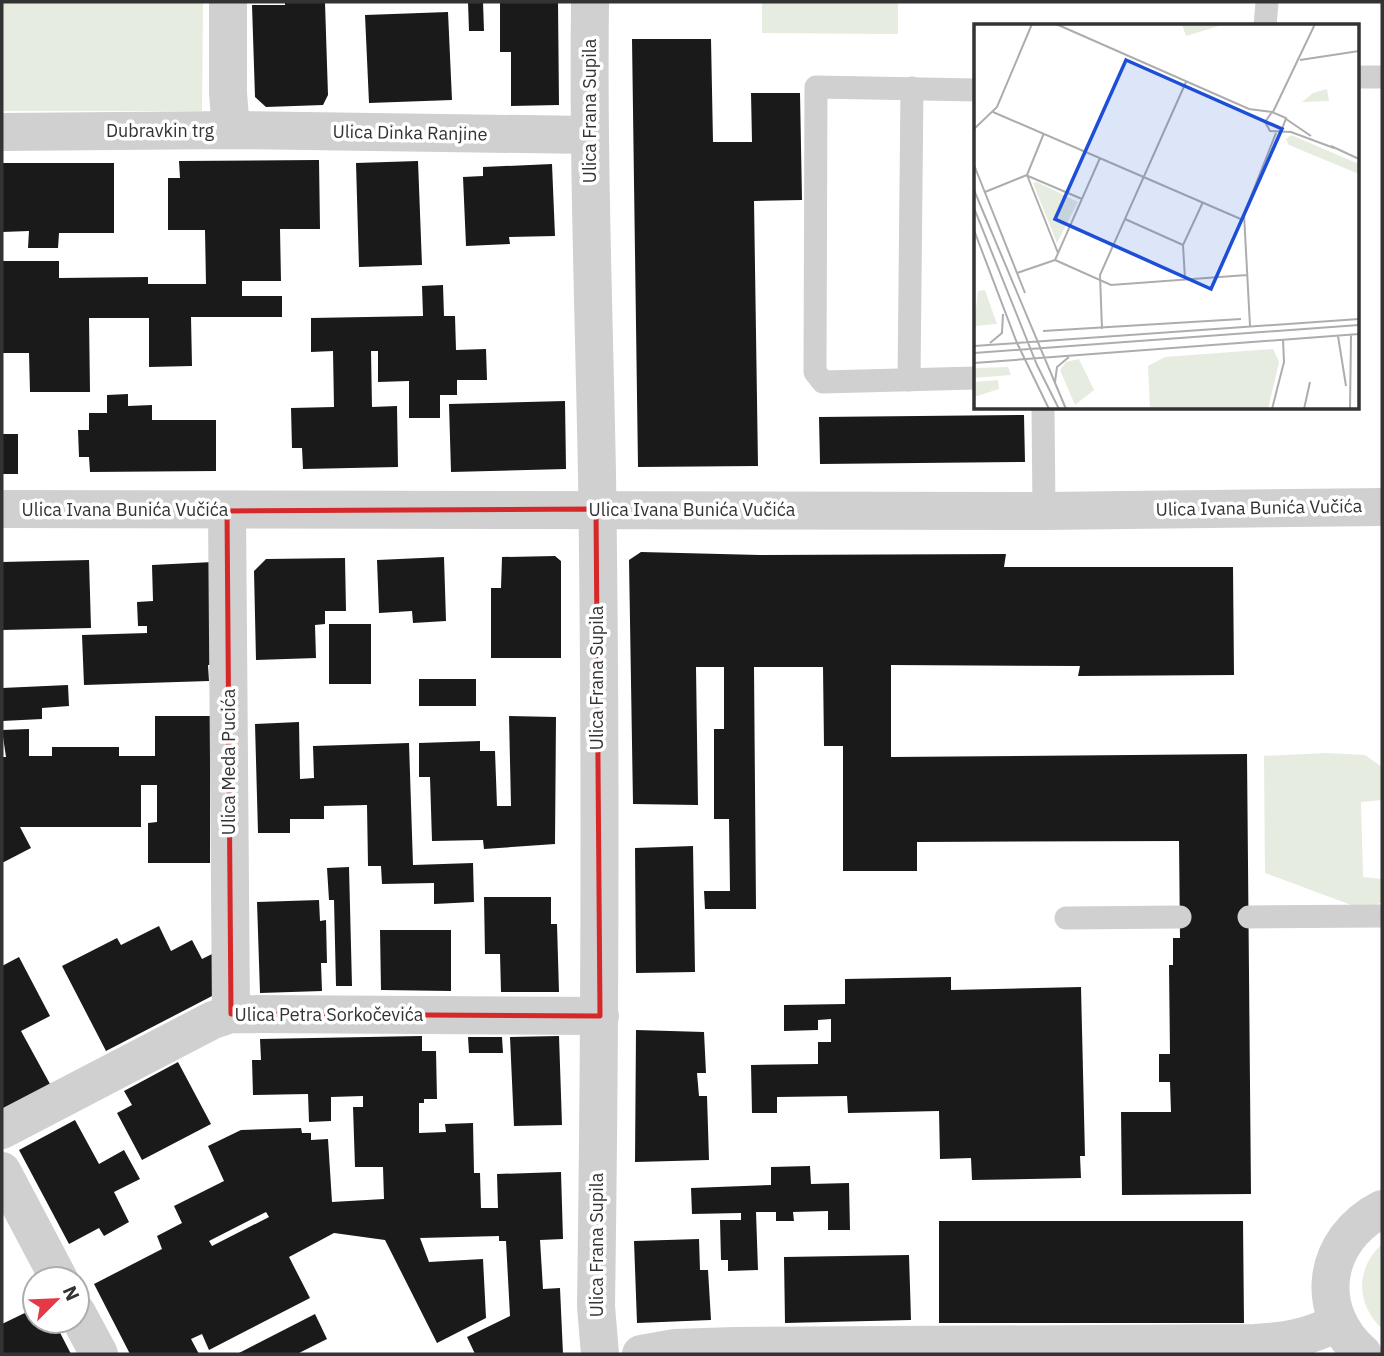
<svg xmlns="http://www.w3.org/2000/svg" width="1384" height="1356" font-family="'IBM Plex Sans',sans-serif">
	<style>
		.green { fill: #e6ecdf }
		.building { fill: #1a1a1a; fill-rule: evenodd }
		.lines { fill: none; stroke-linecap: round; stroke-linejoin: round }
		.service { stroke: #d0d0d0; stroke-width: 23 }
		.minor { stroke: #d0d0d0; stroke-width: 38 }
		.tertiary { stroke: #d0d0d0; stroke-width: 38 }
		.marked { fill: none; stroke: #d62828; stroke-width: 5; stroke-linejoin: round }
		.labels { text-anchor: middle; stroke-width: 7; stroke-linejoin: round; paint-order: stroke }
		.street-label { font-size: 18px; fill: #333; stroke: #fff }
		.inset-road { fill: none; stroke: #adadad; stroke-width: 2 }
		.view { fill: #1d4ed8; fill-opacity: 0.15; stroke: #1d4ed8; stroke-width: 3.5 }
		.inset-edge { fill: none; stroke: #333; stroke-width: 3.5 }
	</style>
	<rect width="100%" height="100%" fill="#fff"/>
	<g class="green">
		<polygon points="2,2 203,2 202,111 2,111"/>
		<polygon points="762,2 898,2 898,34 762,33"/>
		<path d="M 1325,753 L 1365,755 L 1382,767 L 1382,800 L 1361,802 L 1363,877 L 1382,879 L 1382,902 C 1373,907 1365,907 1354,906 L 1265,873 L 1264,756 Z"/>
		<path d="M 1382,1244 L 1382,1329 C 1356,1304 1355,1269 1382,1244 Z"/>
	</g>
	<g class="building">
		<polygon points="285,2 325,3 328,95 323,105 266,107 255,97 252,5 285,5"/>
		<polygon points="468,2 483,2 484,31 469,31"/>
		<polygon points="500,2 558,2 559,105 511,106 511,52 500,52"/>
		<polygon points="448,12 452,100 369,103 365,15"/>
		<polygon points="632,39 711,39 713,142 752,142 751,93 800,93 802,200 754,201 758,466 638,467"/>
		<polygon points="319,160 320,229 280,229 281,281 242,281 242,296 282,296 282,317 191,317 192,366 149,367 149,318 89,318 90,392 30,392 29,353 2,353 2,261 59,261 59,278 148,277 148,284 206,284 205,230 168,230 168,178 180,178 179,161"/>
		<polygon points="418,161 422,265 359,267 356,163"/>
		<polygon points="2,163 114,163 114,233 59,233 58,248 28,248 29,231 2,232"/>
		<polygon points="552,164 555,236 509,237 510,244 466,246 463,177 483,176 483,167"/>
		<polygon points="443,285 444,316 455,316 456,350 486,349 487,380 457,380 457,395 440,395 440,418 409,418 409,381 378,382 378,351 371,351 372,407 397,406 398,467 303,469 302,448 292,448 291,408 334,407 333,351 311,352 311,318 423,316 422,286"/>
		<polygon points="128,394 128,406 152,405 152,420 216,420 216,471 90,472 89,457 79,457 78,430 89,430 89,413 107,413 107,395"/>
		<polygon points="565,401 566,469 451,472 449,404"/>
		<polygon points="1024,415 1025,462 820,464 819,417"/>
		<rect x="2" y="434" width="16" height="40"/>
		<polygon points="641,552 760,555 1006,554 1004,567 1233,567 1234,675 1078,676 1080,666 891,665 891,757 1247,754 1251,1194 1122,1195 1121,1112 1171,1112 1170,1082 1159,1082 1159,1054 1170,1054 1169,965 1173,965 1173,938 1180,938 1179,841 917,842 917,871 843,871 843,746 824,746 823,667 754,667 756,909 705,909 704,891 730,891 729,819 714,819 714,729 724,729 724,667 696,667 698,805 633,804 629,560"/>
		<polygon points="555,556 561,561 561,658 491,658 491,588 501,588 502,557"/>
		<polygon points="444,557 446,621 413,623 412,611 379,613 377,560"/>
		<polygon points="345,558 346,611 325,611 325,624 315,625 316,658 256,660 254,571 266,559"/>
		<polygon points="89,560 91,628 2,630 2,562"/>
		<polygon points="213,562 216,665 208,665 209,681 84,685 82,635 147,633 147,626 138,626 137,602 153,601 152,565"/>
		<rect x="329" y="624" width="42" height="60"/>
		<rect x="419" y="679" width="57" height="27"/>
		<polygon points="68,685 69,706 42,708 42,719 2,721 2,688"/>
		<polygon points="155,716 210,716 210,863 148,863 148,823 157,822 157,785 141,785 141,827 20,827 31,848 2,863 2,757 6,757 2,730 29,729 29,756 52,756 52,747 119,747 119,756 155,756"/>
		<polygon points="509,716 556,717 555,844 484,849 483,840 432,841 430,777 419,777 419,743 480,741 480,751 495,751 497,806 511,806"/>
		<polygon points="299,722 300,779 314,778 313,746 409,743 413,865 473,863 474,902 434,904 434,883 382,884 381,866 368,866 367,805 324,806 324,819 290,819 290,833 258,833 255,724"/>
		<polygon points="693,846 695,972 636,973 635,848"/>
		<polygon points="349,867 352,986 336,986 334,900 329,900 327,868"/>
		<polygon points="484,897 551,897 551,924 557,924 559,992 501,992 500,954 485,954"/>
		<polygon points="319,900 320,921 326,920 327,963 321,963 322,991 260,993 257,902"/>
		<polygon points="159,926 171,951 192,940 202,959 216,952 214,995 106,1051 62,966 117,938 121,945"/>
		<polygon points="380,930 451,930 451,991 381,990"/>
		<polygon points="19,957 50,1016 21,1031 50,1084 2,1110 2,966"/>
		<polygon points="951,977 951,990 1081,987 1085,1156 1080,1156 1081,1178 972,1180 971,1158 940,1159 939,1111 848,1113 847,1096 777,1097 777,1113 752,1113 751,1065 818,1064 818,1042 831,1042 831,1019 818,1020 818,1030 784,1031 784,1005 845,1004 845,979"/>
		<polygon points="636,1030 704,1032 706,1073 697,1073 699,1096 707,1096 709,1160 635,1162"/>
		<path d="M 422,1036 L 422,1051 L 436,1051 L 437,1099 L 424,1099 L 424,1103 L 419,1103 L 419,1133 L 446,1132 L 445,1124 L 473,1123 L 474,1173 L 480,1173 L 481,1208 L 498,1208 L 497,1174 L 561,1172 L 563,1239 L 540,1240 L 543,1289 L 560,1288 L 563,1354 L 475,1354 L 467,1337 L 510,1316 L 506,1241 L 499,1241 L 499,1236 L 420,1238 L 429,1262 L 483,1259 L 486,1318 L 437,1343 L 385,1240 L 334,1233 L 289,1257 L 310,1298 L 209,1350 L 202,1334 L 191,1339 L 199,1354 L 130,1354 L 94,1284 L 162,1249 L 157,1236 L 182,1223 L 174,1206 L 224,1181 L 208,1146 L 241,1130 L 301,1128 L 302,1133 L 311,1133 L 311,1140 L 328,1139 L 332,1202 L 384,1199 L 383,1167 L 355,1167 L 353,1107 L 363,1107 L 363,1096 L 331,1097 L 331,1121 L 309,1122 L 308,1094 L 253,1095 L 252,1060 L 261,1060 L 260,1039 ZM 266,1212 L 269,1217 L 212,1246 L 209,1241 Z"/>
		<polygon points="559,1036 562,1125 514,1126 510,1037"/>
		<polygon points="468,1037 502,1037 503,1053 469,1053"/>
		<polygon points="178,1062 211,1124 142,1160 117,1113 132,1105 124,1091"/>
		<polygon points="75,1120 99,1164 124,1150 140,1179 114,1192 129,1222 104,1236 99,1228 69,1244 19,1150"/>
		<polygon points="810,1166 811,1184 849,1183 850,1230 828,1230 828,1211 793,1212 794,1221 776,1221 776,1212 756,1212 758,1270 728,1271 728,1260 721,1260 720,1220 741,1220 741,1213 692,1214 691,1188 771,1185 771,1167"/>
		<polygon points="939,1221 1243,1221 1244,1323 939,1323"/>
		<polygon points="699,1239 700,1270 708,1270 711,1320 637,1323 634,1241"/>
		<polygon points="909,1255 911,1320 785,1323 784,1257"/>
		<polygon points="35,1308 35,1321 54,1321 71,1354 2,1354 2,1324"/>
		<polygon points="315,1314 327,1339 297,1354 237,1354"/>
	</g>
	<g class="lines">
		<g class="service">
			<polyline points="1265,26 1267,2"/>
			<polyline points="1358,77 1382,77"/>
			<polyline points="976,90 816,87 815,372 823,382 976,378"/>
			<polyline points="909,380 912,88"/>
			<polyline points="1043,408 1044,511"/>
			<polyline points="1249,917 1382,916"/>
			<polyline points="1066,918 1180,917"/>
		</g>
		<g class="minor">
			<polyline points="228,2 228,93 231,130"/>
			<path d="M 590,2 C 588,159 594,316 597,474 C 601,751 600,1029 596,1306 L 600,1354"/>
			<polyline points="2,132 231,130 589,135"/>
			<polyline points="2,509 1044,511 1382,507"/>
			<polyline points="227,511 231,1014"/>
			<polyline points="2,1130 213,1020 231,1014 600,1016"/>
			<polyline points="2,1171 59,1279"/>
			<polyline points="77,1313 99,1354"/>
			<path d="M 641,1354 L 675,1348 L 734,1346 L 1255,1343 C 1289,1341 1306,1338 1337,1323"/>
		</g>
		<path class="tertiary" d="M 1363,1354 C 1312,1310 1323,1239 1382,1209"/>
	</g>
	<path class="marked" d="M 596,509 L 600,1016 L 231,1014 L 227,511 Z"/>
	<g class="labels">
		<g class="street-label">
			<text transform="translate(590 111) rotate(-90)" y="6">Ulica Frana Supila</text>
			<text x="160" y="137">Dubravkin trg</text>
			<text transform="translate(410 133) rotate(1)" y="6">Ulica Dinka Ranjine</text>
			<text transform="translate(1259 508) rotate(-1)" y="6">Ulica Ivana Bunića Vučića</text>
			<text x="125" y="516">Ulica Ivana Bunića Vučića</text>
			<text x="692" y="516">Ulica Ivana Bunića Vučića</text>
			<text transform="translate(597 678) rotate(-90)" y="6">Ulica Frana Supila</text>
			<text transform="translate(229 762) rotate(-90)" y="6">Ulica Meda Pucića</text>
			<text x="329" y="1021">Ulica Petra Sorkočevića</text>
			<text transform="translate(597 1245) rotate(-90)" y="6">Ulica Frana Supila</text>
		</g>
	</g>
	<g transform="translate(974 24)">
		<rect width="385" height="385" fill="#fff"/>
		<path d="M 208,0 L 251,0 L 212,12 ZM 353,65 L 355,77 L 328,78 L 339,69 ZM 317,111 L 385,140 L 385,150 L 315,121 L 312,115 ZM 63,158 L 104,178 L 83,219 L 59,159 ZM 11,266 L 23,300 L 0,302 L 4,267 ZM 299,325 L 305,338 L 294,385 L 176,385 L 174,342 L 191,333 ZM 105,335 L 120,366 L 101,381 L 86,346 L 92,338 ZM 34,343 L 37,351 L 0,354 L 0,344 ZM 24,356 L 25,365 L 0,373 L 0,358 Z" fill="#e6ecdf"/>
		<path class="inset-road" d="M 82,0 L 275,85 L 298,88M 326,36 L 385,27M 19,88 L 269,196M 299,88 L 341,0M 312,95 L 337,112M 0,105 L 23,83 L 58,0M 307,108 L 312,94 L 298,88 L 291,98 L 296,107 L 317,108 L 360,124M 357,122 L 385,135M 0,141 L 51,269M 53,151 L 84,229M 53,151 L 70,109M 54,152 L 108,175M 0,166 L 92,385M 11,168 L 53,151M 0,184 L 63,341 L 85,385M 151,195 L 209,221M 0,206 L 43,319 L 75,385M 81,236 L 137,261 L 273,251M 81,236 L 126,134M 43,249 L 81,236M 211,255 L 209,221 L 229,178M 276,302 L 270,190 L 302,109M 128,305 L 126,251 L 212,58M 69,307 L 267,295M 364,312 L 372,362M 16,319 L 28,309 L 29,290M 0,322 L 385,295M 0,329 L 385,301M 0,339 L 385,310M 81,358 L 83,343 L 95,333M 298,385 L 310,338 L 309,315M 330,385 L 336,358M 376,385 L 377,311"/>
		<path class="view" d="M 152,36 L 308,105 L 237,265 L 81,195 Z"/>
		<rect width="385" height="385" class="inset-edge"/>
	</g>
	<rect width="1384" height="1356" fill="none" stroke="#333333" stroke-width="7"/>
	<g transform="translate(56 1300) rotate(66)"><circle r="33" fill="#ffffff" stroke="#adadad" stroke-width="2"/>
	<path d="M0-5L12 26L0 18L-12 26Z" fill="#e63946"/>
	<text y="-10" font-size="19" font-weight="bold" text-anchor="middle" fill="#333333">N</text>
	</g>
</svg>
